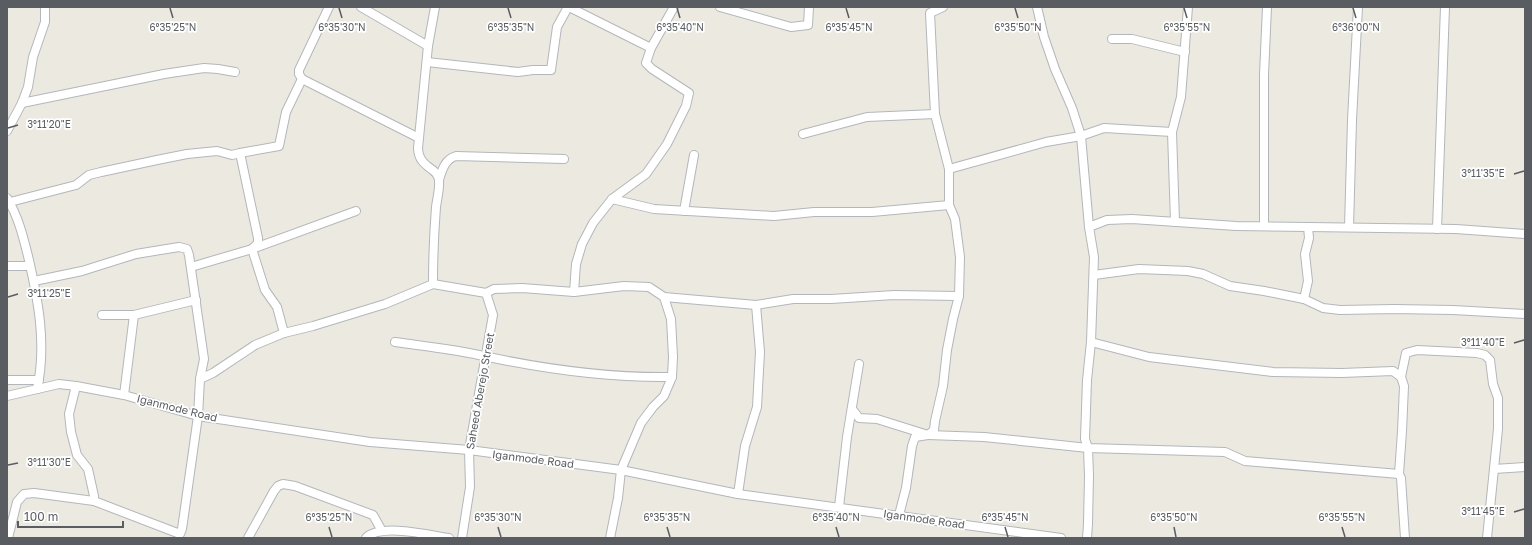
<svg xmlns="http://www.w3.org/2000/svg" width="1532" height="545" font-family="'Golos Text',sans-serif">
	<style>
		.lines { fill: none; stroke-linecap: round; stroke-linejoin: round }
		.minor-casing { stroke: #b3b7bb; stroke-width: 10 }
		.minor { stroke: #fff; stroke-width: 8 }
		.ticks { fill: none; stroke: #595d61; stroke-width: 1.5 }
		.labels { text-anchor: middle; stroke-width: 3.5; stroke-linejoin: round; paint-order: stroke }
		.street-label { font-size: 11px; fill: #595d61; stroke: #fff }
		.ticks-label { font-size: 10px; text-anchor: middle; fill: #595d61; stroke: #fff; stroke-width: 3.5; stroke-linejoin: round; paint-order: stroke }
	</style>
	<rect width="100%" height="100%" fill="#ece9e0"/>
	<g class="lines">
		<defs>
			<g id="minor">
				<polyline points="329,7 299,70 299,74 302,79 419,138"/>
				<polyline points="361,7 428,46"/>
				<polyline points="569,7 651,48"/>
				<polyline points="720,7 791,27 808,25 809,7"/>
				<polyline points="1037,7 1044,37 1055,69 1072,108 1081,136 1089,227 1094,257 1091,342 1087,380 1085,439 1088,448 1089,476 1088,524 1087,538"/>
				<polyline points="1112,39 1132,39 1185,52"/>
				<polyline points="427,62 518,72 533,70 551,70 557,27 568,7"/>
				<polyline points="22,103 164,74 204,68 218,69 235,72"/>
				<polyline points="935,114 930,13 943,7"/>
				<polyline points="7,131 22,103 28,87 33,57 45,22 45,7"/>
				<polyline points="803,134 867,117 935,114 949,169 949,205 955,219 960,257 959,296 953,319 947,350 943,386 935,421 934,430 928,435 915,437 912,446 906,488 899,515"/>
				<polyline points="240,153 279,146 286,112 302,79"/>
				<polyline points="949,169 1046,142 1081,136 1104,128 1172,132"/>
				<path d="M 439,180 C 442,170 445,159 456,156 L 564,159"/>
				<path d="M 7,198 C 18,216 23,236 28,256 C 38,299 47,345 37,389"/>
				<polyline points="612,199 654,209 774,216 814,212 872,212 949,205"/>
				<polyline points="10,202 76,185 89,175 101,172 157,160 187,154 217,151 232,155 240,153 258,238 258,243 252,249 265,290 277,307 284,333"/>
				<polyline points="684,211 694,155"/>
				<polyline points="1175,222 1172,132 1181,97 1188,7"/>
				<polyline points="1264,226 1264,75 1267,7"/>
				<polyline points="1089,227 1107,220 1132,219 1236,226 1456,229 1525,234"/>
				<polyline points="1349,227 1352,120 1358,7"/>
				<polyline points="1437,229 1445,7"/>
				<polyline points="7,266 30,266"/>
				<polyline points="191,267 252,249 356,211"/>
				<polyline points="1094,275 1139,269 1188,271 1203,274 1230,286 1264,291 1304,299 1323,308 1340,310 1394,309 1453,310 1525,314"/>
				<polyline points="34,281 82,271 136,254 179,247 187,249 189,255 204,359 200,379"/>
				<path d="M 433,284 C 433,259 434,233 436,207 C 437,199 440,188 439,180 C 437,166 419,169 418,148 L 428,46 L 435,7"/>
				<polyline points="574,292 576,264 582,244 593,223 612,199 646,174 667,144 686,106 689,93 652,69 646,63 651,48 674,7"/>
				<polyline points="1304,299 1308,281 1305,254 1309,238 1308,227"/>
				<polyline points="102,315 134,315 196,300"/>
				<path d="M 395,342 C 423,346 452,349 479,355 C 543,369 608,378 672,377"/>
				<polyline points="1091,342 1149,357 1273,372 1342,373 1393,371 1401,377 1404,386 1402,431 1399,474 1401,478 1405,538"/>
				<polyline points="1401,377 1406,353 1417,350 1477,353 1485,355 1490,360 1493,384 1498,398 1498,429 1487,538"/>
				<polyline points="7,380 39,380"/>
				<polyline points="76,386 69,414 71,432 77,455 88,469 94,496 94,501 180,534 182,529 198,416 200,379 213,373 255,345 284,333 313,326 385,304 433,284 486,293 494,289 522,288 574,292 624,286 649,287 664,297 756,305 793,299 831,299 894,295 959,296"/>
				<polyline points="124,395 134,315"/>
				<polyline points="7,396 59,384 76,386 124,395 198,416 370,442 469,450 621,470 738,494 1061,538"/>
				<polyline points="852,409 859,418 877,419 928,435 984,437 1088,448 1225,452 1245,461 1399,474"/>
				<polyline points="1494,469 1525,467"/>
				<polyline points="738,494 745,446 757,407 760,352 756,305"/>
				<polyline points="839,507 847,437 859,364"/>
				<polyline points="8,538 17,502 24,494 34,493 94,501"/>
				<polyline points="248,538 274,491 278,486 283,484 295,486 373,515 382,531"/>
				<path d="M 366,538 C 380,523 429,535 449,538"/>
				<polyline points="462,538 470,487 469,450 493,315 486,293"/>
				<polyline points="610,538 618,498 621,470 641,423 653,407 664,396 672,377 673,357 671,319 664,297"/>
			</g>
		</defs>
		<use href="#minor" class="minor-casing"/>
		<use href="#minor" class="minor"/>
	</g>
	<path class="ticks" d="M 170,8 L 173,18M 339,8 L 342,18M 508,8 L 511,18M 677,8 L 680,18M 846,8 L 849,18M 1015,8 L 1018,18M 1184,8 L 1187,18M 1353,8 L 1356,18M 8,128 L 18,125M 1514,174 L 1524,171M 8,297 L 18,294M 1514,343 L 1524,340M 8,465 L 18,463M 1514,512 L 1524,509M 329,527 L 332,537M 498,527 L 501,537M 667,527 L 670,537M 836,527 L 839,537M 1005,527 L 1008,537M 1174,527 L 1176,537M 1342,527 L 1345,537"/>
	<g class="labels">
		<g class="street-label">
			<text transform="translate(480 391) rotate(-80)" y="4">Saheed Aberejo Street</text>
			<text transform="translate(177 408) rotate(14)" y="4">Iganmode Road</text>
			<text transform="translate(533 459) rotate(7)" y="4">Iganmode Road</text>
			<text transform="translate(924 519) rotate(8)" y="4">Iganmode Road</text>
		</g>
	</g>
	<g class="ticks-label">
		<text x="173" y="31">6°35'25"N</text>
		<text x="342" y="31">6°35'30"N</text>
		<text x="511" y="31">6°35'35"N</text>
		<text x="680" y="31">6°35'40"N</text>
		<text x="849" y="31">6°35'45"N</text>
		<text x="1018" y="31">6°35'50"N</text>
		<text x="1187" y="31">6°35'55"N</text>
		<text x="1356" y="31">6°36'00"N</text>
		<text x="49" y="128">3°11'20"E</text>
		<text x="1483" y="177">3°11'35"E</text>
		<text x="49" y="297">3°11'25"E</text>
		<text x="1483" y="346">3°11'40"E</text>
		<text x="49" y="466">3°11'30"E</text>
		<text x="1483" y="515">3°11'45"E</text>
		<text x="329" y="521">6°35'25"N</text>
		<text x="498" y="521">6°35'30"N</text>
		<text x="667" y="521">6°35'35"N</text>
		<text x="836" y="521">6°35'40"N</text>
		<text x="1005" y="521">6°35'45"N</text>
		<text x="1174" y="521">6°35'50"N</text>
		<text x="1342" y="521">6°35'55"N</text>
	</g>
	<rect width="1532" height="545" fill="none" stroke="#595d61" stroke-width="16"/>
	<path d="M18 521v6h105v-6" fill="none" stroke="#595d61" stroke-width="2"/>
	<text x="24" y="521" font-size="12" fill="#595d61" stroke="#ffffff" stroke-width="3" paint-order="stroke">100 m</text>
</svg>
